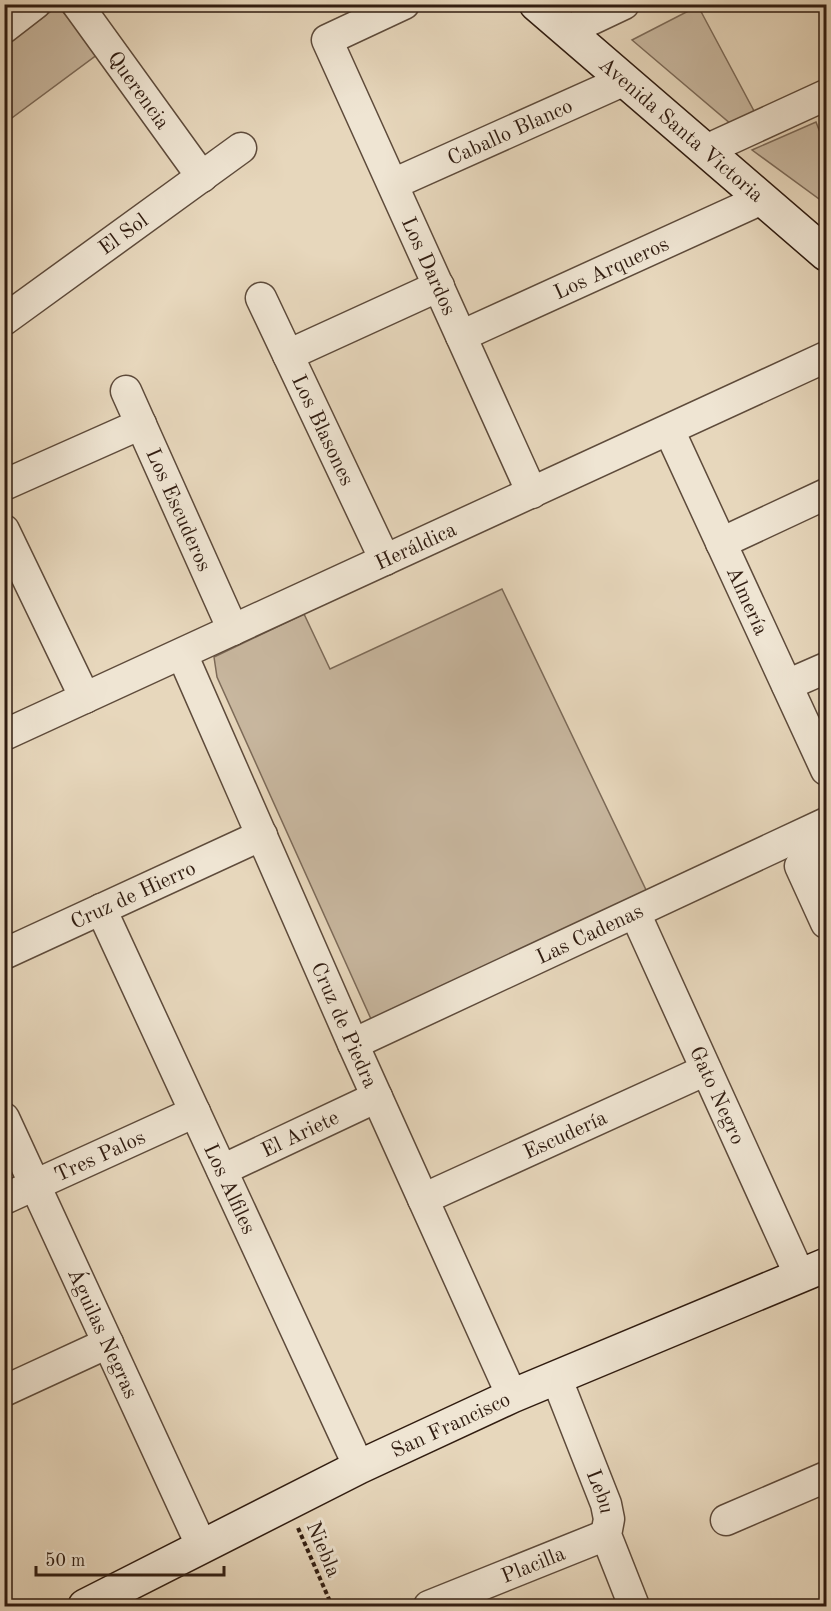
<svg xmlns="http://www.w3.org/2000/svg" width="831" height="1611" font-family="'Old Standard TT',serif">
	<style>
		.green { fill: #c8b79f; stroke: #7c6a58; stroke-width: 1.5 }
		.lines { fill: none; stroke-linecap: round; stroke-linejoin: round }
		.street-casing { stroke: #5e4b3b; stroke-width: 33 }
		.secondary-casing { stroke: #301c10; stroke-width: 36 }
		.path { stroke: #301c10; stroke-width: 4; stroke-dasharray: 4.5 3; stroke-linecap: butt }
		.street { stroke: #efe5d3; stroke-width: 30 }
		.secondary { stroke: #efe5d3; stroke-width: 33 }
		.labels { text-anchor: middle; stroke-width: 6; stroke-linejoin: round; paint-order: stroke }
		.street-label { font-size: 21px; fill: #301c10; stroke: #efe5d3 }
	</style>
	<rect width="100%" height="100%" fill="#e7d7bc"/>
	<filter id="stains"><feTurbulence type="fractalNoise" baseFrequency=".00333" numOctaves="4"/><feColorMatrix values="0 0 0 0 .2 0 0 0 0 .09 0 0 0 0 .02 0 0 0 .5 -.17"/></filter>
	<radialGradient id="worn" r=".72"><stop offset=".6" stop-color="#630" stop-opacity="0"/><stop offset="1" stop-color="#630" stop-opacity=".3"/></radialGradient>
	<g class="green">
		<polygon points="58,6 98,54 5,123 5,46"/>
		<polygon points="698,6 754,111 731,124 632,40"/>
		<polygon points="816,122 826,148 826,204 752,150"/>
		<polygon points="502,589 647,892 371,1019 217,677 214,657 304,614 330,669"/>
	</g>
	<g class="lines">
		<defs>
			<g id="street">
				<path id="s1" d="M 77,4 L 202,177"/>
				<path id="s2" d="M 404,4 L 327,40 L 532,493"/>
				<polyline points="4,28 35,4"/>
				<polyline points="567,31 624,4"/>
				<polyline points="706,150 826,95"/>
				<path id="s3" d="M 393,184 L 625,80"/>
				<path id="s4" d="M 261,298 L 385,560"/>
				<path id="s5" d="M 4,320 L 241,148"/>
				<path id="s6" d="M 461,336 L 762,199"/>
				<polyline points="288,355 439,286"/>
				<path id="s7" d="M 126,391 L 233,630"/>
				<path id="s8" d="M 669,430 L 826,770"/>
				<polyline points="4,485 141,424"/>
				<polyline points="4,530 85,698"/>
				<polyline points="721,543 826,494"/>
				<path id="s9" d="M 182,654 L 353,1044 L 512,1396"/>
				<polyline points="787,685 826,668"/>
				<path id="s10" d="M 4,735 L 826,357"/>
				<polyline points="826,854 800,866 826,923"/>
				<path id="s11" d="M 101,909 L 359,1467"/>
				<path id="s12" d="M 635,913 L 800,1276"/>
				<path id="s13" d="M 4,954 L 262,835"/>
				<path id="s14" d="M 353,1044 L 826,823"/>
				<path id="s15" d="M 4,1118 L 202,1547"/>
				<path id="s16" d="M 222,1170 L 377,1097"/>
				<path id="s17" d="M 4,1199 L 195,1112"/>
				<path id="s18" d="M 423,1199 L 706,1070"/>
				<path id="s19" d="M 556,1377 L 606,1504 L 609,1519 L 606,1535 L 634,1606"/>
				<polyline points="4,1391 108,1343"/>
				<polyline points="726,1520 826,1477"/>
				<path id="s20" d="M 429,1606 L 606,1535"/>
			</g>
			<g id="secondary">
				<path id="s21" d="M 536,4 L 826,254"/>
				<path id="s22" d="M 85,1606 L 359,1467 L 512,1396 L 826,1265"/>
			</g>
		</defs>
		<use href="#street" class="street-casing"/>
		<use href="#secondary" class="secondary-casing"/>
		<polyline class="path" points="298,1528 332,1606"/>
		<use href="#street" class="street"/>
		<use href="#secondary" class="secondary"/>
	</g>
	<g class="labels">
		<g class="street-label">
			<text dy="7" stroke="none"><textPath href="#s1" startOffset="106">Querencia</textPath></text>
			<text dy="7" stroke="none"><textPath href="#s21" startOffset="192">Avenida Santa Victoria</textPath></text>
			<text dy="7" stroke="none"><textPath href="#s3" startOffset="128">Caballo Blanco</textPath></text>
			<text dy="7" stroke="none"><textPath href="#s5" startOffset="147">El Sol</textPath></text>
			<text dy="7" stroke="none"><textPath href="#s2" startOffset="333">Los Dardos</textPath></text>
			<text dy="7" stroke="none"><textPath href="#s6" startOffset="165">Los Arqueros</textPath></text>
			<text dy="7" stroke="none"><textPath href="#s4" startOffset="146">Los Blasones</textPath></text>
			<text dy="7" stroke="none"><textPath href="#s7" startOffset="130">Los Escuderos</textPath></text>
			<text dy="7" stroke="none"><textPath href="#s10" startOffset="453">Heráldica</textPath></text>
			<text dy="7" stroke="none"><textPath href="#s8" startOffset="188">Almería</textPath></text>
			<text dy="7" stroke="none"><textPath href="#s13" startOffset="142">Cruz de Hierro</textPath></text>
			<text dy="7" stroke="none"><textPath href="#s14" startOffset="261">Las Cadenas</textPath></text>
			<text dy="7" stroke="none"><textPath href="#s9" startOffset="405">Cruz de Piedra</textPath></text>
			<text dy="7" stroke="none"><textPath href="#s12" startOffset="200">Gato Negro</textPath></text>
			<text dy="7" stroke="none"><textPath href="#s16" startOffset="86">El Ariete</textPath></text>
			<text dy="7" stroke="none"><textPath href="#s18" startOffset="156">Escudería</textPath></text>
			<text dy="7" stroke="none"><textPath href="#s17" startOffset="105">Tres Palos</textPath></text>
			<text dy="7" stroke="none"><textPath href="#s11" startOffset="308">Los Alfiles</textPath></text>
			<text dy="7" stroke="none"><textPath href="#s15" startOffset="237">Águilas Negras</textPath></text>
			<text dy="7" stroke="none"><textPath href="#s22" startOffset="408">San Francisco</textPath></text>
			<text dy="7" stroke="none"><textPath href="#s19" startOffset="123">Lebu</textPath></text>
			<text transform="translate(324 1549) rotate(67)" y="7">Niebla</text>
			<text dy="7" stroke="none"><textPath href="#s20" startOffset="112">Placilla</textPath></text>
		</g>
	</g>
	<rect width="831" height="1611" fill="none" stroke="#e7d7bc" stroke-width="24"/>
	<rect x="6" y="6" width="819" height="1599" fill="none" stroke="#301c10" stroke-width="3"/>
	<rect x="12" y="12" width="807" height="1587" fill="none" stroke="#301c10" stroke-width="1.5"/>
	<path d="M36 1566v9h188v-9" fill="none" stroke="#301c10" stroke-width="3"/>
	<text x="45" y="1566" font-size="18" fill="#301c10" stroke="#efe5d3" stroke-width="4.5" paint-order="stroke">50 m</text>
	<rect width="100%" height="100%" filter="url(#stains)"/>
	<rect width="100%" height="100%" fill="url(#worn)"/>
</svg>
